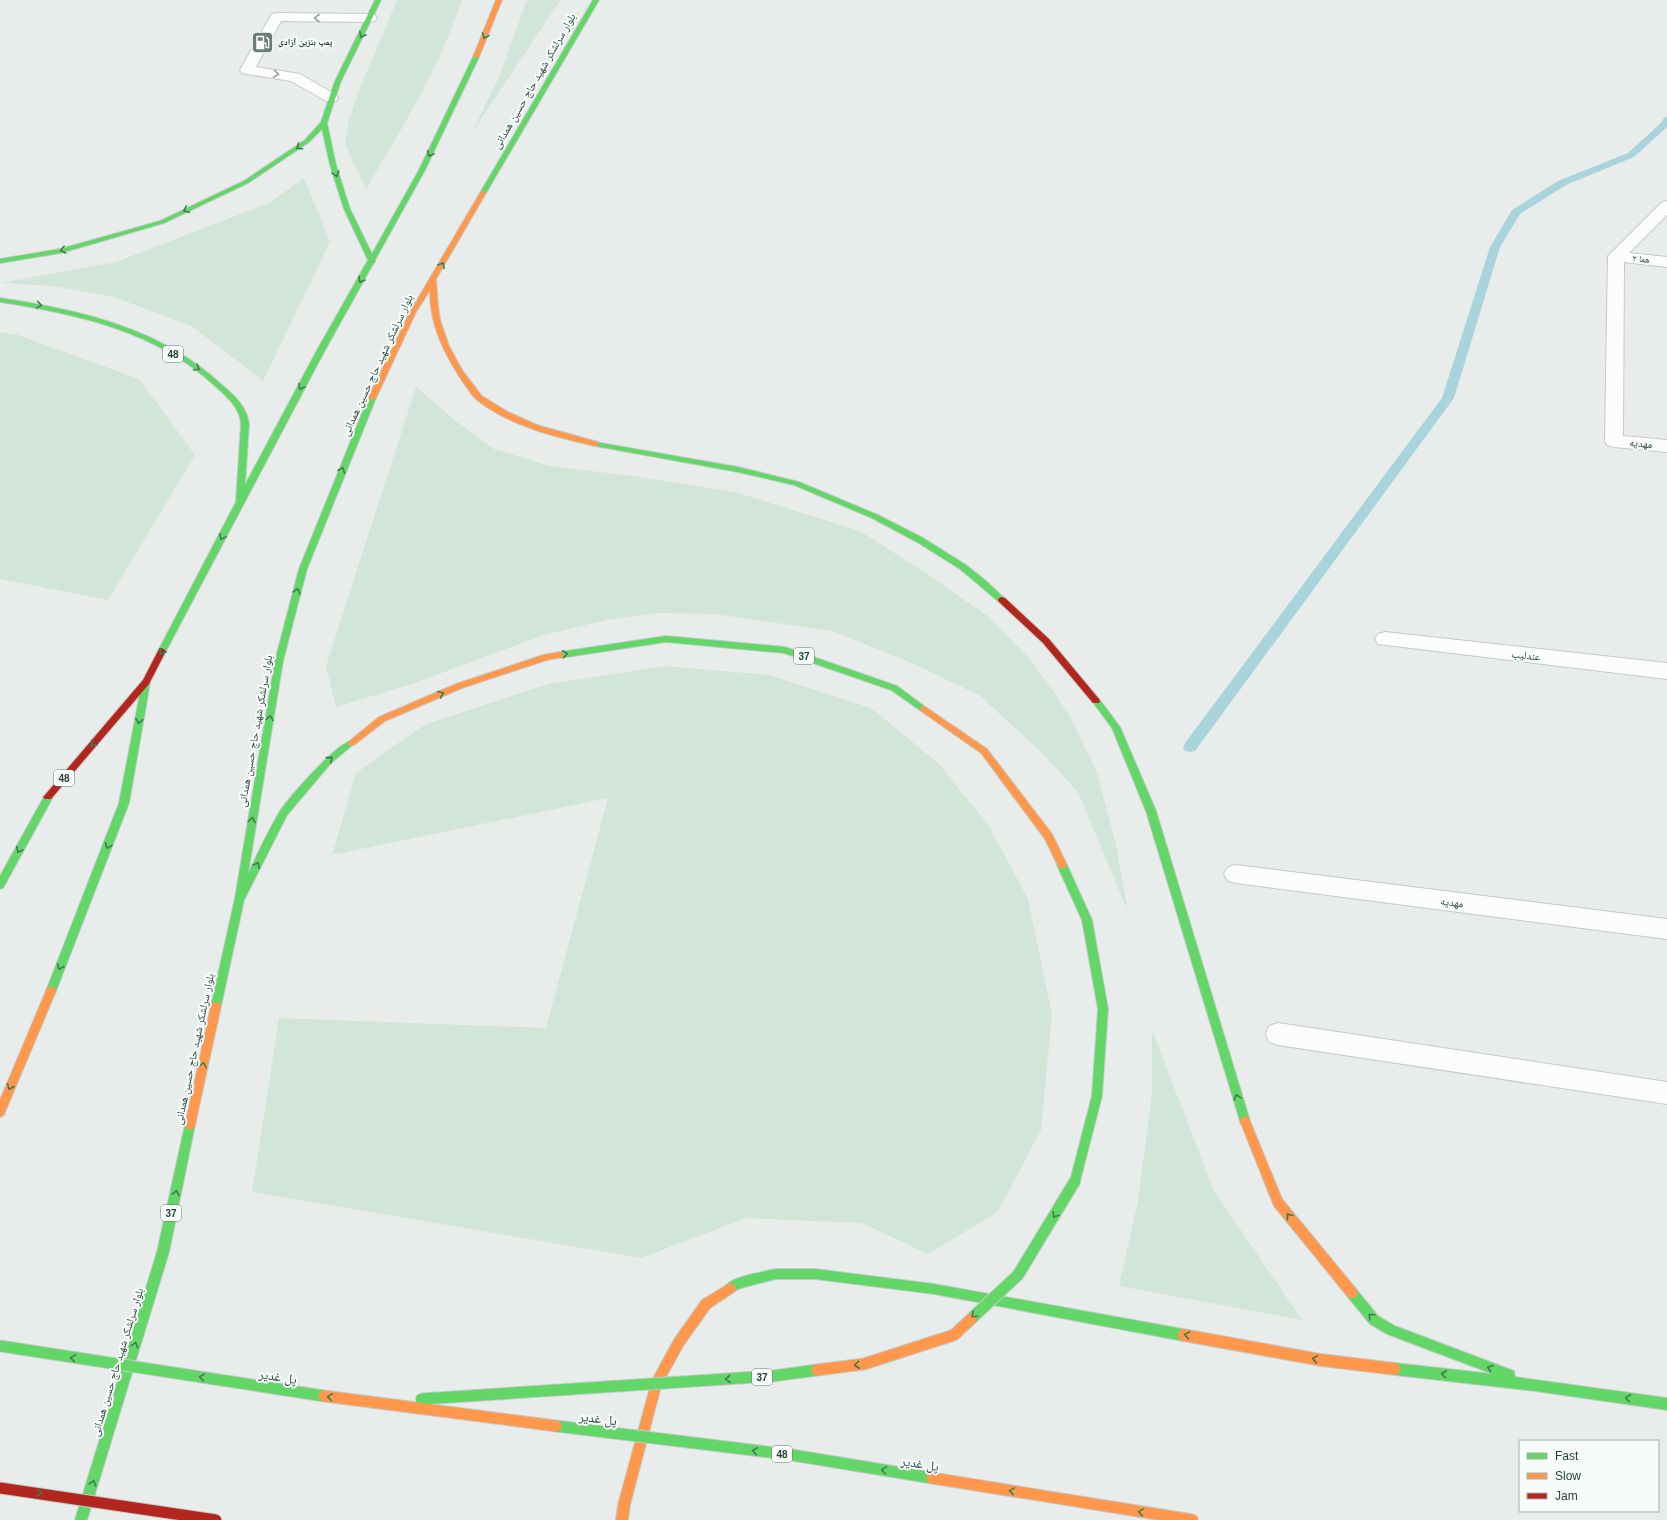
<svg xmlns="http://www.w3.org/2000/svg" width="1667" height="1520" font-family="Arial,'Noto Naskh Arabic',sans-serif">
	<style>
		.green { fill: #d1e6d8 }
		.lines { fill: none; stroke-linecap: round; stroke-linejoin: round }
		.stream { fill: #a9d4db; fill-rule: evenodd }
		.lane-casing { stroke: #c5cac8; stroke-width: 2 }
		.street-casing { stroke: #c5cac8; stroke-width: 2 }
		.fast-casing { stroke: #c3ccc9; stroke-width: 2 }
		.slow-casing { stroke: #c3ccc9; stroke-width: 2 }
		.jam-casing { stroke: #c3ccc9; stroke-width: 2 }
		.lane { fill: #fcfcfc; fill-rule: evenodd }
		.street { fill: #fcfcfc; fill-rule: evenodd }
		.fast { fill: #63d668; fill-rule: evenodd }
		.slow { fill: #ff974d; fill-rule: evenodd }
		.jam { fill: #b3261e; fill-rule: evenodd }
		.fast-bridge-casing { stroke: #c3ccc9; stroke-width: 13; stroke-linecap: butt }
		.slow-bridge-casing { stroke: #c3ccc9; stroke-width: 13; stroke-linecap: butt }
		.jam-bridge-casing { stroke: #c3ccc9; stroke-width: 13; stroke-linecap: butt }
		.fast-bridge { stroke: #63d668; stroke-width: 11 }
		.slow-bridge { stroke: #ff974d; stroke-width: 11 }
		.jam-bridge { stroke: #b3261e; stroke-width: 11 }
		.oneway { stroke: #909f9b }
		.oneway2 { stroke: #3d7d4c }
		.labels { text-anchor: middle; stroke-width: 4; stroke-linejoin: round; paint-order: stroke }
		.far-poi-label { font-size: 9px; font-weight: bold; fill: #24423a; stroke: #f7fbf9; text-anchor: start }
		.far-street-label { font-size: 9px; fill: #24423a; stroke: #f7fbf9 }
		.shield { fill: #f7fbf9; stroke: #637a73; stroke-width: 1 }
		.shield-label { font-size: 10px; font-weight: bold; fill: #24423a }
		.street-label { font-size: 11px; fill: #24423a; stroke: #f7fbf9 }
		.near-street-label { font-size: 13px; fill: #24423a; stroke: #f7fbf9 }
	</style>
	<rect width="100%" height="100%" fill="#e8edeb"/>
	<g class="green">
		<path d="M 397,0 L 462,0 C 440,67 402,128 366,189 L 345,144 L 349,120 L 360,88 Z"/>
		<polygon points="527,0 560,0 472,133 500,74"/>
		<polygon points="304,178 330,242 263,381 193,327 149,310 110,296 52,286 0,283 116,262 269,203"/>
		<polygon points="0,332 18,335 139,379 195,455 108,600 0,579"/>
		<polygon points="416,387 456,421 494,449 550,466 633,476 735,492 860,531 926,573 989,617 1031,660 1068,713 1097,772 1116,845 1128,912 1078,792 1040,751 979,695 905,660 832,631 714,614 658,613 607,620 544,635 412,684 336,707 326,666"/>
		<polygon points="666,666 769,675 871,708 939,764 989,826 1028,899 1052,1014 1041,1130 998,1212 928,1254 862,1223 746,1218 641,1258 252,1192 279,1018 546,1028 608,798 332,855 356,773 424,725 548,684"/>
		<polygon points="1152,1030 1214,1191 1302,1320 1119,1286 1138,1201 1152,1092"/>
	</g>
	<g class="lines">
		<polygon class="stream" points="1667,117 1667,127 1634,157 1566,185 1520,214 1500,247 1454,398 1195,751 1190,752 1185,751 1183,747 1185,743 1442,398 1490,247 1512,210 1558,181 1628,153 1661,123 1664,118"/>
		<defs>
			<polygon id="lane" points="277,13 370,14 375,15 377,18 375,21 370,22 281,21 256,67 300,74 336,95 338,98 336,101 326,101 291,81 247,74 242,73 240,70 270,17 272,14"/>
			<g id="street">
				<polygon points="1667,201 1667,215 1629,253 1667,257 1667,267 1624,262 1623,436 1667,440 1667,452 1614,447 1607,445 1605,441 1608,256 1661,203"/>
				<polygon points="1385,632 1667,663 1667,679 1378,644 1375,639 1378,634"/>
				<polygon points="1236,865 1667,919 1667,939 1236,883 1228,881 1224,874 1228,867"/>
				<polygon points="1278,1023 1667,1082 1667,1104 1278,1045 1269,1042 1266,1034 1269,1026"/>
			</g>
			<g id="fast">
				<path d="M 375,0 L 381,0 L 341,81 L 327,123 L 336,165 L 350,209 L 372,254 L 419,170 L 473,57 L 476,55 L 479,57 L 425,170 L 375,260 L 375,262 L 373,264 L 324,352 L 166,651 L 162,654 L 159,653 L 158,651 L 236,502 L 241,424 C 240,407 226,396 214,385 C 156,331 77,314 0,302 L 0,298 C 80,310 161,328 222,385 C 234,395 247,407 249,424 L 245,485 L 316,352 L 368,260 L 344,209 L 330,165 L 322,129 L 309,142 L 248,183 L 164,223 L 61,253 L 0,263 L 0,259 L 60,249 L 160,221 L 244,181 L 305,140 L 321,122 L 335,81 Z"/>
				<polygon points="593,0 599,0 486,193 481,194 480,193"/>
				<path d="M 369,396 L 375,396 L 376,398 L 307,569 L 283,661 L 248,874 C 258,853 268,831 280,811 C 288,799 341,737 354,741 L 355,743 L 331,763 L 287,815 L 244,900 L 221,1006 L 220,1009 L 216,1010 L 212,1009 L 211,1006 L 235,898 L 275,661 L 299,569 Z"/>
				<polygon points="592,442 595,442 738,467 799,482 878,515 923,538 966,565 986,581 1006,600 1002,603 999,602 960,569 917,542 872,518 794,485 738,472 595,446 591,444"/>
				<polygon points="666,636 785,647 897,686 928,709 927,711 921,711 891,690 784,653 666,642 560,658 556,655 560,652"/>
				<polygon points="146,680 150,683 129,803 56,991 55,994 51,995 47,994 46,991 119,803 142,683"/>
				<polygon points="1096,698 1099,699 1120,727 1156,811 1250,1121 1249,1124 1245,1126 1241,1124 1240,1121 1146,811 1112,728 1092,701"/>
				<polygon points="48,793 51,795 53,797 3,888 0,889 0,876 45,795"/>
				<polygon points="1062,861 1065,862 1067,865 1092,920 1108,1009 1102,1096 1080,1181 1079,1185 1075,1186 1071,1185 1070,1181 1092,1096 1098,1009 1082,920 1057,865 1059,862"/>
				<polygon points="190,1120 194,1122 195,1125 169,1252 87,1520 75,1520 157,1252 185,1125 186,1122"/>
				<path d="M 776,1269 L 815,1269 L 934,1284 L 1183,1329 L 1187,1331 L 1189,1335 L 1187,1339 L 1183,1341 L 934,1294 L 815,1279 L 776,1279 L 741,1288 L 730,1293 L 726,1292 L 724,1288 C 730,1276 764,1272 776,1269 Z"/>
				<polygon points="1352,1288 1356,1289 1378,1316 1395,1326 1514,1371 1515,1377 1667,1398 1667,1410 1535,1391 1395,1375 1391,1373 1389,1369 1391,1365 1395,1363 1493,1374 1387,1334 1370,1324 1348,1297 1346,1293 1348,1289"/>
			</g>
			<g id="slow">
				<polygon points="496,0 502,0 479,57 474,58 473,57"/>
				<path d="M 483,191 L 486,193 L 436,279 L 438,306 L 440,320 L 449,346 L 462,370 L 482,396 L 508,412 L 537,425 L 598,442 L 598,446 L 595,446 C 555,437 510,426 477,400 C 472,396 469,390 465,385 C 446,357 429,325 430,290 L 416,312 L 376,398 L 372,400 L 368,398 L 410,312 L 480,193 Z"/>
				<polygon points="560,652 563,653 564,655 563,657 547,660 462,688 385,721 354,745 348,745 347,743 379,717 456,684 543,655"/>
				<polygon points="924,706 987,749 1052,834 1067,865 1065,868 1059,868 1045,839 981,753 921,711 920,709 921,707"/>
				<polygon points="51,987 55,988 56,991 5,1112 4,1115 0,1117 0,1100 46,991 47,988"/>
				<polygon points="216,1002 220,1003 221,1006 195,1125 194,1128 190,1130 186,1128 185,1125 211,1006 212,1003"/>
				<polygon points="1245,1116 1249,1118 1250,1121 1282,1199 1356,1289 1358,1293 1356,1297 1352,1298 1348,1297 1274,1206 1240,1121 1241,1118"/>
				<polygon points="730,1283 734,1284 736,1288 734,1292 710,1308 683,1346 661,1386 630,1505 628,1520 616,1520 618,1505 652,1380 675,1338 702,1300"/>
				<polygon points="1183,1329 1321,1354 1395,1363 1399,1365 1401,1369 1399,1373 1395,1375 1321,1366 1183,1341 1179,1339 1177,1335 1179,1331"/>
			</g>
			<g id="jam">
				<polygon points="1002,597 1005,598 1049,639 1099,699 1100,701 1099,703 1093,703 1043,643 999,602 998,600 999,598"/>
				<polygon points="162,648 166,651 149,684 51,799 45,799 43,797 45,795 143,680 159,649"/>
			</g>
		</defs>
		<use href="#lane" class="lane-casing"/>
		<use href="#street" class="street-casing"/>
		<use href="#fast" class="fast-casing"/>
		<use href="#slow" class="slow-casing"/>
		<use href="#jam" class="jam-casing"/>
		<use href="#lane" class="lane"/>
		<use href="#street" class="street"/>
		<use href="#fast" class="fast"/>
		<use href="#slow" class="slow"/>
		<use href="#jam" class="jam"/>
		<defs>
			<g id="fast-bridge">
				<polyline points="971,1319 1018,1275 1075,1181"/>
				<polyline points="0,1346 324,1396"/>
				<polyline points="421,1399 773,1376 817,1370"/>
				<polyline points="556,1426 792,1455 932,1478"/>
			</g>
			<g id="slow-bridge">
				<polyline points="817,1370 864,1364 954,1335 971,1319"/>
				<polyline points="324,1396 556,1426"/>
				<polyline points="932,1478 1193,1520"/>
			</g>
			<polyline id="jam-bridge" points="0,1488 216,1520"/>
		</defs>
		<use href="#fast-bridge" class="fast-bridge-casing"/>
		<use href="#slow-bridge" class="slow-bridge-casing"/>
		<use href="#jam-bridge" class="jam-bridge-casing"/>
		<use href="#fast-bridge" class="fast-bridge"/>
		<use href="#slow-bridge" class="slow-bridge"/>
		<use href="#jam-bridge" class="jam-bridge"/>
	</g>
	<defs><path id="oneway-chevron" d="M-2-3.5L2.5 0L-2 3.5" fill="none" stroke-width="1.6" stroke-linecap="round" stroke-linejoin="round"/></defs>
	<g class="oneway">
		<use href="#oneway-chevron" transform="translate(317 18) rotate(-179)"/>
		<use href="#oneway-chevron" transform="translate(276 74) rotate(9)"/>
	</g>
	<g class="oneway2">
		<use href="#oneway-chevron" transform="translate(362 35) rotate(117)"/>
		<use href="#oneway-chevron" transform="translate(485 36) rotate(113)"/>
		<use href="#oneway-chevron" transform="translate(299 147) rotate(146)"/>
		<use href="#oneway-chevron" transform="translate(430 154) rotate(117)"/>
		<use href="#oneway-chevron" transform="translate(336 174) rotate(72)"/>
		<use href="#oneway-chevron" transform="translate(186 210) rotate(155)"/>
		<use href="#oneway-chevron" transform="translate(63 250) rotate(166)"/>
		<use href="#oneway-chevron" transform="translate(442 265) rotate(-59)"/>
		<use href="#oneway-chevron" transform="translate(361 280) rotate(120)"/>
		<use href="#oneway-chevron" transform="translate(39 305) rotate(9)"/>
		<use href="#oneway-chevron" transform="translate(197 368) rotate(31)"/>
		<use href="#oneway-chevron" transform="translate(301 387) rotate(118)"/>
		<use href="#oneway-chevron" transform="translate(342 470) rotate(-68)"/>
		<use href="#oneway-chevron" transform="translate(222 537) rotate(118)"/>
		<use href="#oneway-chevron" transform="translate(297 591) rotate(-75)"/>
		<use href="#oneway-chevron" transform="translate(162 652) rotate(118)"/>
		<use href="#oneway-chevron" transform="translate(565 654) rotate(-8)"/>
		<use href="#oneway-chevron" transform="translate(441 694) rotate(-23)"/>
		<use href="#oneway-chevron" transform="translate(270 718) rotate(-81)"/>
		<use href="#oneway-chevron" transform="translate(139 721) rotate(100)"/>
		<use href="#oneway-chevron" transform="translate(93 744) rotate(131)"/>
		<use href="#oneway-chevron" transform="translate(330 759) rotate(-41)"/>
		<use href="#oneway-chevron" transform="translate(252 820) rotate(-80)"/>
		<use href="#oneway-chevron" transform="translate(108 846) rotate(111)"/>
		<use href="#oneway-chevron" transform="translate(19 850) rotate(118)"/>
		<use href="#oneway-chevron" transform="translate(257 865) rotate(-62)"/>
		<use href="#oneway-chevron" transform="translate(60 967) rotate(113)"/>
		<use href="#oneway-chevron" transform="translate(203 1065) rotate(-78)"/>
		<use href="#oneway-chevron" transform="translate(10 1087) rotate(112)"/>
		<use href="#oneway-chevron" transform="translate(1237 1097) rotate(-107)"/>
		<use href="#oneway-chevron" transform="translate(176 1193) rotate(-78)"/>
		<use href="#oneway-chevron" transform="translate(1055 1215) rotate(122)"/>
		<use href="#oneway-chevron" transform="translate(1289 1216) rotate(-128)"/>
		<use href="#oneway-chevron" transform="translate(974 1315) rotate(137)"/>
		<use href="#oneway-chevron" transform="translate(1371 1316) rotate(-134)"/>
		<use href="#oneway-chevron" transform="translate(1187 1335) rotate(-170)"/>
		<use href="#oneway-chevron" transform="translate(135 1345) rotate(-73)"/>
		<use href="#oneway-chevron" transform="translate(73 1358) rotate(-171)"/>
		<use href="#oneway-chevron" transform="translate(1315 1359) rotate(-170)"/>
		<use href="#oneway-chevron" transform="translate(857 1365) rotate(173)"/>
		<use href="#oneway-chevron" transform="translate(1490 1368) rotate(-160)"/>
		<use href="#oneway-chevron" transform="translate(1444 1374) rotate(-173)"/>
		<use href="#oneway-chevron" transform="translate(202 1377) rotate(-171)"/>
		<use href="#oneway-chevron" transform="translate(728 1379) rotate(176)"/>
		<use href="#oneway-chevron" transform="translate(330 1397) rotate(-171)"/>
		<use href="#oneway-chevron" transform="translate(1628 1398) rotate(-172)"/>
		<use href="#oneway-chevron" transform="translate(755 1451) rotate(-173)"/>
		<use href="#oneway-chevron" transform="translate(884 1470) rotate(-171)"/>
		<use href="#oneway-chevron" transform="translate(93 1483) rotate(-73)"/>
		<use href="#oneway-chevron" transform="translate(1012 1491) rotate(-171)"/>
		<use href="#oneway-chevron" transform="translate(39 1493) rotate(8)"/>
		<use href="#oneway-chevron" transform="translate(1141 1512) rotate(-171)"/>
	</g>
	<defs>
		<symbol id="fuel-square" viewBox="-11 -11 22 22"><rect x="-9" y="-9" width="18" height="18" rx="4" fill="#697e78" stroke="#f7fbf9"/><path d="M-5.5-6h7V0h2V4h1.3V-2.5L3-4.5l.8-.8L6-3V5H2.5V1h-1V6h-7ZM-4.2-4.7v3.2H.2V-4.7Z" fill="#fff"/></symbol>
	</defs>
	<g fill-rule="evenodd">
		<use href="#fuel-square" x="250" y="30" width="25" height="25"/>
	</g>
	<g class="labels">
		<g class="far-poi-label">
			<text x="278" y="45">پمپ بنزین آزادی</text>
		</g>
		<g class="far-street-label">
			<text transform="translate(1641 259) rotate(6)" y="3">هما ۲</text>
		</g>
		<g class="shield">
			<rect x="163" y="346" width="20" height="16" rx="3"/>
			<rect x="794" y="648" width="20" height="16" rx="3"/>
			<rect x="54" y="770" width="20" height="16" rx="3"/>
			<rect x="161" y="1205" width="20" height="16" rx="3"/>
			<rect x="752" y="1369" width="20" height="16" rx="3"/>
			<rect x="772" y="1446" width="20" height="16" rx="3"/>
		</g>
		<g class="shield-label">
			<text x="173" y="358">48</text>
			<text x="804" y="660">37</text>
			<text x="64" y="782">48</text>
			<text x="171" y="1217">37</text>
			<text x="762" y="1381">37</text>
			<text x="782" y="1458">48</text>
		</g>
		<g class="street-label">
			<text transform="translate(534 81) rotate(-60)" y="4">بلوار سرلشکر شهید حاج حسین همدانی</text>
			<text transform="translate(377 365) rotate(-65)" y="4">بلوار سرلشکر شهید حاج حسین همدانی</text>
			<text transform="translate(1641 443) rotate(6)" y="4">مهدیه</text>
			<text transform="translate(1526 655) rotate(7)" y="4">عندلیب</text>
			<text transform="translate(255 731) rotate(-80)" y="4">بلوار سرلشکر شهید حاج حسین همدانی</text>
			<text transform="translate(1452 902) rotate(7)" y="4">مهدیه</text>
			<text transform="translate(194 1049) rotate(-78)" y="4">بلوار سرلشکر شهید حاج حسین همدانی</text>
			<text transform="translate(117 1362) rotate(-73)" y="4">بلوار سرلشکر شهید حاج حسین همدانی</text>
		</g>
		<g class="near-street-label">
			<text transform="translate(278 1376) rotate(9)" y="5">پل غدیر</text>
			<text transform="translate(598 1418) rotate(7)" y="5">پل غدیر</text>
			<text transform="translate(920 1463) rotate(9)" y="5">پل غدیر</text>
		</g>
	</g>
	<rect x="1519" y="1440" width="140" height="72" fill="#f7fbf9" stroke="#a3b1ad"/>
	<rect x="1527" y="1453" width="20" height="6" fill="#63d668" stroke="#a3b1ad"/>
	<text x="1555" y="1460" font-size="12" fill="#24423a">Fast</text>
	<rect x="1527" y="1473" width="20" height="6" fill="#ff974d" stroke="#a3b1ad"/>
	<text x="1555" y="1480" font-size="12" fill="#24423a">Slow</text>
	<rect x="1527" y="1493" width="20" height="6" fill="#b3261e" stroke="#a3b1ad"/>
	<text x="1555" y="1500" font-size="12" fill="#24423a">Jam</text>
</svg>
